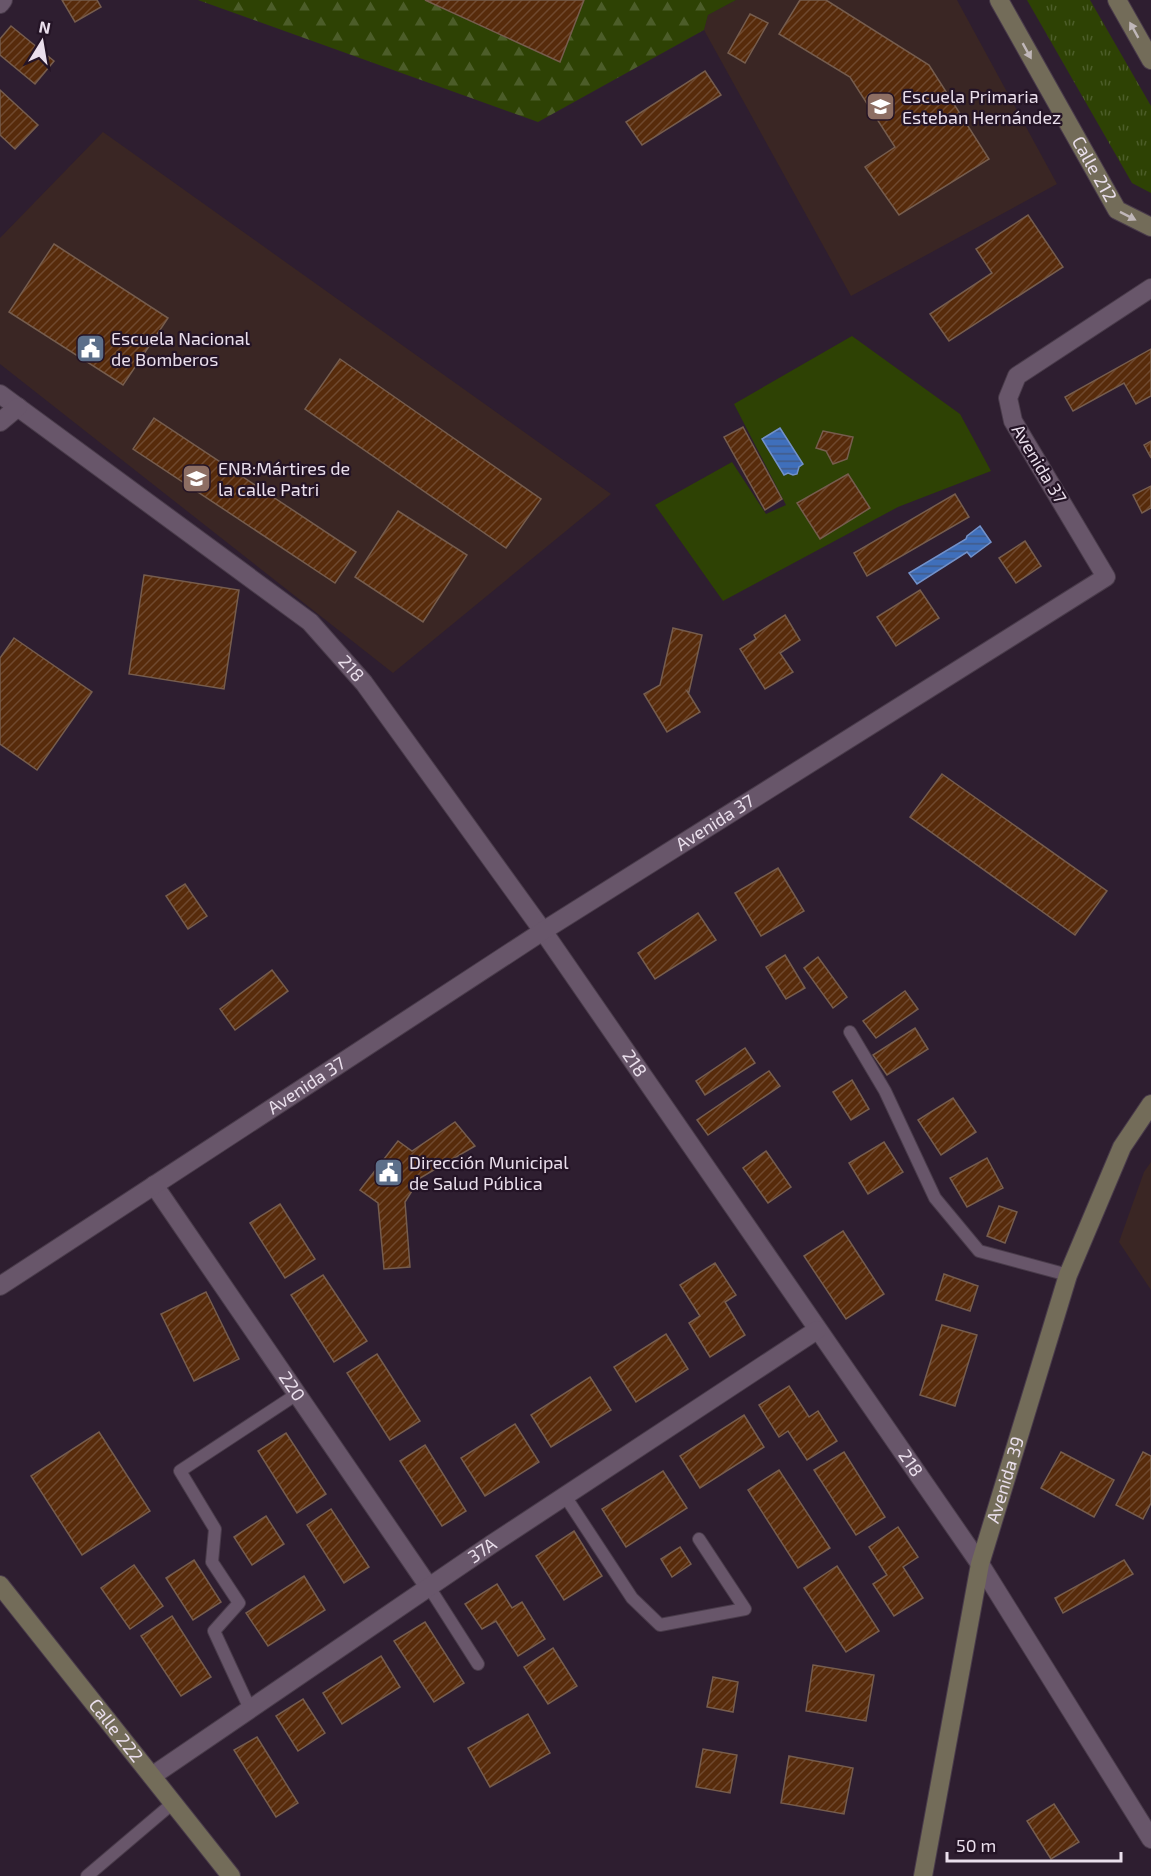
<svg xmlns="http://www.w3.org/2000/svg" width="1151" height="1876" font-family="'Exo 2',sans-serif">
	<style>
		.education { fill: #3a2624 }
		.grass { fill: url(#grass-tufts) }
		.forest { fill: url(#forest-firs) }
		.garden { fill: #2e4204 }
		.water { fill: url(#water-rules); stroke: #7291ca; stroke-width: 1.5 }
		.building { fill: url(#building-hatch); stroke: #765d4e; stroke-width: 1.5 }
		.lines { fill: none; stroke-linecap: round; stroke-linejoin: round }
		.lane-casing { stroke: #493b4a; stroke-width: 14 }
		.street-casing { stroke: #493b4a; stroke-width: 20 }
		.secondary-casing { stroke: #493b4a; stroke-width: 20 }
		.lane { stroke: #68566a; stroke-width: 12 }
		.street { stroke: #68566a; stroke-width: 18 }
		.secondary { stroke: #736c59; stroke-width: 18 }
		.oneway { fill: #c0b7b9 }
		.labels { text-anchor: middle; stroke-width: 4.5; stroke-linejoin: round; paint-order: stroke }
		.poi-label { font-size: 18px; fill: #eadfec; stroke: #241426; text-anchor: start }
		.street-label { font-size: 18px; fill: #eadfec; stroke: #241426 }
	</style>
	<defs>
		<pattern id="grass-tufts" width="24" height="20" patternUnits="userSpaceOnUse" patternTransform="scale(1.5)"><rect width="24" height="20" fill="#2e4204"/><path d="M3 7l-1-3M5 7V3M7 7l1-3M15 17l-1-3M17 17v-4M19 17l1-3" fill="none" stroke="#4c5d29"/></pattern>
		<pattern id="forest-firs" width="22" height="20" patternUnits="userSpaceOnUse" patternTransform="scale(1.5)"><rect width="22" height="20" fill="#2e4204"/><path d="M5 1l3.5 6h-7zM16 11l3.5 6h-7z" fill="#4c5d29"/></pattern>
		<pattern id="water-rules" width="6" height="5" patternUnits="userSpaceOnUse" patternTransform="scale(1.5)"><rect width="6" height="5" fill="#3f6fbb"/><path d="M0 2.5h6" fill="none" stroke="#425b87"/></pattern>
		<pattern id="building-hatch" width="6" height="6" patternUnits="userSpaceOnUse" patternTransform="scale(1.5)"><rect width="6" height="6" fill="#572b0b"/><path d="M-1 1l2-2M0 6l6-6M5 7l2-2" fill="none" stroke="#6f492f"/></pattern>
	</defs>
	<rect width="100%" height="100%" fill="#2e1e30"/>
	<g class="education">
		<polygon points="736,0 957,0 1057,184 851,296 704,30 708,15"/>
		<polygon points="103,132 611,494 393,673 0,364 0,238"/>
		<polygon points="1151,1162 1151,1290 1119,1242 1144,1172"/>
	</g>
	<polygon class="grass" points="1027,0 1090,0 1151,106 1151,193 1132,183"/>
	<polygon class="forest" points="198,0 736,0 708,15 704,30 538,122"/>
	<polygon class="garden" points="852,336 960,414 991,471 898,507 723,601 655,505 732,462 766,514 786,505 734,404"/>
	<g class="water">
		<polygon points="780,428 803,464 799,467 797,474 793,475 788,473 784,475 762,439"/>
		<polygon points="980,526 991,542 971,557 967,552 917,584 909,573 966,539 967,536"/>
	</g>
	<g class="building">
		<polygon points="62,0 97,0 101,7 75,22"/>
		<polygon points="425,0 584,0 560,62"/>
		<polygon points="800,0 826,0 929,65 989,159 899,215 865,167 895,147 850,77 779,34"/>
		<polygon points="750,14 768,23 745,63 728,53"/>
		<polygon points="11,26 54,61 35,84 0,55 0,39"/>
		<polygon points="705,71 721,95 642,145 626,122"/>
		<polygon points="0,90 38,125 15,149 0,135"/>
		<polygon points="1028,215 1063,267 949,341 930,314 992,273 976,249"/>
		<polygon points="54,244 168,318 123,385 9,312"/>
		<polygon points="1151,349 1151,396 1136,404 1124,383 1073,411 1065,397"/>
		<polygon points="340,359 541,499 506,548 305,409"/>
		<polygon points="154,418 356,552 335,583 133,449"/>
		<polygon points="743,427 782,499 765,510 724,437"/>
		<polygon points="823,431 853,437 847,459 833,464 826,451 816,448"/>
		<polygon points="1151,441 1151,458 1144,445"/>
		<polygon points="848,474 870,508 820,539 797,503"/>
		<polygon points="1151,486 1151,508 1142,513 1133,495"/>
		<polygon points="955,494 969,517 867,576 854,553"/>
		<polygon points="398,511 467,555 423,622 355,577"/>
		<polygon points="1025,541 1041,566 1016,583 999,558"/>
		<polygon points="144,575 239,590 224,689 129,674"/>
		<polygon points="920,590 939,618 896,646 877,617"/>
		<polygon points="785,615 800,640 780,653 793,672 765,689 740,649 756,639 754,635"/>
		<polygon points="673,628 702,635 689,692 687,691 700,712 667,732 644,694 660,685"/>
		<polygon points="14,638 92,692 37,770 0,744 0,658"/>
		<polygon points="942,774 1107,891 1075,935 910,817"/>
		<polygon points="778,868 804,911 761,936 735,893"/>
		<polygon points="185,884 207,916 188,929 166,896"/>
		<polygon points="698,913 716,940 655,979 638,953"/>
		<polygon points="785,955 805,988 786,999 766,967"/>
		<polygon points="818,957 847,997 833,1008 804,968"/>
		<polygon points="272,970 288,991 235,1030 220,1009"/>
		<polygon points="905,991 918,1009 876,1038 863,1021"/>
		<polygon points="915,1028 928,1049 887,1075 873,1055"/>
		<polygon points="745,1048 755,1063 705,1095 696,1081"/>
		<polygon points="769,1071 780,1086 708,1135 697,1120"/>
		<polygon points="852,1080 869,1109 851,1120 833,1092"/>
		<polygon points="953,1098 976,1132 941,1155 918,1120"/>
		<polygon points="455,1122 475,1146 420,1178 405,1202 410,1267 384,1269 378,1203 360,1190 398,1141 412,1151"/>
		<polygon points="884,1142 903,1172 868,1194 849,1163"/>
		<polygon points="766,1151 791,1187 768,1203 743,1168"/>
		<polygon points="987,1158 1003,1188 967,1207 950,1178"/>
		<polygon points="280,1204 315,1259 285,1278 250,1223"/>
		<polygon points="999,1206 1017,1212 1005,1243 987,1236"/>
		<polygon points="843,1231 884,1294 846,1319 804,1256"/>
		<polygon points="715,1263 736,1295 725,1302 745,1335 710,1357 689,1323 700,1316 680,1285"/>
		<polygon points="944,1274 978,1286 970,1311 936,1300"/>
		<polygon points="323,1275 367,1341 334,1362 291,1295"/>
		<polygon points="206,1292 239,1359 194,1381 161,1314"/>
		<polygon points="942,1325 977,1335 955,1406 920,1395"/>
		<polygon points="666,1334 688,1369 636,1402 614,1367"/>
		<polygon points="377,1354 420,1421 390,1440 347,1373"/>
		<polygon points="590,1377 611,1410 551,1447 531,1415"/>
		<polygon points="789,1386 809,1417 818,1411 837,1441 807,1460 788,1431 779,1437 759,1405"/>
		<polygon points="744,1415 764,1447 700,1488 680,1456"/>
		<polygon points="515,1424 539,1462 485,1496 461,1458"/>
		<polygon points="99,1432 150,1511 82,1555 31,1476"/>
		<polygon points="286,1433 326,1494 297,1513 258,1451"/>
		<polygon points="425,1445 466,1511 442,1526 400,1461"/>
		<polygon points="844,1452 885,1517 856,1535 814,1470"/>
		<polygon points="1061,1452 1114,1480 1094,1517 1041,1488"/>
		<polygon points="1143,1452 1151,1456 1151,1503 1143,1519 1116,1505"/>
		<polygon points="779,1470 830,1548 798,1568 748,1490"/>
		<polygon points="663,1471 687,1508 626,1547 602,1509"/>
		<polygon points="331,1509 369,1567 344,1583 307,1525"/>
		<polygon points="266,1516 284,1544 252,1565 234,1537"/>
		<polygon points="898,1527 918,1557 903,1567 923,1598 894,1616 873,1584 887,1575 869,1547"/>
		<polygon points="574,1531 602,1576 564,1600 536,1556"/>
		<polygon points="680,1547 691,1564 672,1577 661,1559"/>
		<polygon points="194,1560 221,1602 193,1620 166,1578"/>
		<polygon points="1124,1560 1133,1574 1063,1613 1055,1598"/>
		<polygon points="134,1565 163,1606 130,1629 101,1588"/>
		<polygon points="837,1566 879,1631 846,1652 804,1588"/>
		<polygon points="304,1576 325,1610 268,1646 246,1613"/>
		<polygon points="497,1584 512,1608 522,1602 545,1639 518,1656 496,1621 482,1629 465,1604"/>
		<polygon points="172,1616 211,1677 181,1696 141,1636"/>
		<polygon points="425,1622 464,1683 434,1702 394,1641"/>
		<polygon points="553,1648 577,1686 548,1704 524,1667"/>
		<polygon points="381,1656 400,1687 342,1724 323,1693"/>
		<polygon points="813,1665 874,1675 866,1721 806,1711"/>
		<polygon points="713,1677 738,1682 733,1712 707,1707"/>
		<polygon points="303,1699 325,1733 298,1751 276,1716"/>
		<polygon points="528,1714 550,1753 490,1787 468,1748"/>
		<polygon points="257,1737 298,1803 276,1817 234,1750"/>
		<polygon points="703,1749 737,1755 730,1793 696,1787"/>
		<polygon points="789,1756 853,1768 844,1814 781,1803"/>
		<polygon points="1054,1804 1079,1842 1051,1859 1027,1821"/>
	</g>
	<g class="lines">
		<defs>
			<g id="lane">
				<polyline points="850,1032 885,1091 935,1198 979,1251 1068,1275"/>
				<polyline points="565,1496 632,1598 660,1625 745,1609 699,1539"/>
				<polyline points="429,1587 478,1664"/>
				<polyline points="250,1709 214,1631 239,1603 212,1562 215,1529 180,1471 297,1394"/>
				<polyline points="87,1876 173,1803"/>
			</g>
			<g id="street">
				<polyline points="0,4 3,0"/>
				<path id="s1" d="M 0,394 L 310,622 L 364,683 L 543,931 L 980,1564 L 1151,1839"/>
				<polyline points="0,422 18,407"/>
				<path id="s2" d="M 154,1185 L 429,1587"/>
				<path id="s3" d="M 0,1286 L 543,931 L 1106,577 L 1013,421 L 1008,398 L 1017,376 L 1151,288"/>
				<path id="s4" d="M 152,1776 L 492,1544 L 817,1330"/>
			</g>
			<g id="secondary">
				<path id="s5" d="M 999,0 L 1117,210 L 1151,227"/>
				<polyline points="1117,0 1151,60"/>
				<path id="s6" d="M 0,1585 L 231,1876"/>
				<path id="s7" d="M 923,1876 L 980,1564 L 1068,1275 L 1122,1147 L 1151,1104"/>
			</g>
		</defs>
		<use href="#lane" class="lane-casing"/>
		<use href="#street" class="street-casing"/>
		<use href="#secondary" class="secondary-casing"/>
		<use href="#lane" class="lane"/>
		<use href="#street" class="street"/>
		<use href="#secondary" class="secondary"/>
	</g>
	<defs><path id="oneway-solid" d="M-6-.8H1V-3.2L6.5 0L1 3.2V.8H-6Z" transform="scale(1.5)"/></defs>
	<g class="oneway">
		<use href="#oneway-solid" transform="translate(1134 30) rotate(-119)"/>
		<use href="#oneway-solid" transform="translate(1027 51) rotate(61)"/>
		<use href="#oneway-solid" transform="translate(1128 216) rotate(27)"/>
	</g>
	<defs>
		<symbol id="school-square" viewBox="-11 -11 22 22"><rect x="-9" y="-9" width="18" height="18" rx="4" fill="#8d6e63" stroke="#241426"/><path d="M0-5L7-2L0 1L-7-2ZM-4 1L0 2.5L4 1V4Q0 6-4 4Z" fill="#fff"/></symbol>
		<symbol id="civic-square" viewBox="-11 -11 22 22"><rect x="-9" y="-9" width="18" height="18" rx="4" fill="#5c6f8a" stroke="#241426"/><path d="M-.6-6.5H3V-4.5H.6V-3L4-1V1h2V6H-6V1h2V-1L-.6-3ZM-1.2 2.5V6h2.4V2.5Z" fill="#fff"/></symbol>
	</defs>
	<g fill-rule="evenodd">
		<use href="#school-square" x="864" y="90" width="33" height="33"/>
		<use href="#civic-square" x="74" y="332" width="33" height="33"/>
		<use href="#school-square" x="180" y="462" width="33" height="33"/>
		<use href="#civic-square" x="372" y="1156" width="33" height="33"/>
	</g>
	<g class="labels">
		<g class="poi-label">
			<text x="902" y="103">Escuela Primaria<tspan x="902" dy="21">Esteban Hernández</tspan></text>
			<text x="111" y="345">Escuela Nacional<tspan x="111" dy="21">de Bomberos</tspan></text>
			<text x="218" y="475">ENB:Mártires de<tspan x="218" dy="21">la calle Patri</tspan></text>
			<text x="409" y="1169">Dirección Municipal<tspan x="409" dy="21">de Salud Pública</tspan></text>
		</g>
		<g class="street-label">
			<text dy="6" stroke="none"><textPath href="#s5" startOffset="194">Calle 212</textPath></text>
			<text transform="translate(1039 464) rotate(59)" y="6">Avenida 37</text>
			<text dy="6" stroke="none"><textPath href="#s1" startOffset="447">218</textPath></text>
			<text dy="6" stroke="none"><textPath href="#s3" startOffset="852">Avenida 37</textPath></text>
			<text dy="6" stroke="none"><textPath href="#s1" startOffset="933">218</textPath></text>
			<text dy="6" stroke="none"><textPath href="#s3" startOffset="366">Avenida 37</textPath></text>
			<text dy="6" stroke="none"><textPath href="#s2" startOffset="244">220</textPath></text>
			<text dy="6" stroke="none"><textPath href="#s1" startOffset="1419">218</textPath></text>
			<text dy="6" stroke="none"><textPath href="#s7" startOffset="405">Avenida 39</textPath></text>
			<text dy="6" stroke="none"><textPath href="#s4" startOffset="400">37A</textPath></text>
			<text dy="6" stroke="none"><textPath href="#s6" startOffset="186">Calle 222</textPath></text>
		</g>
	</g>
	<g transform="translate(42 42) rotate(11)" stroke="#241426" stroke-width="4.5" paint-order="stroke">
	<path d="M0-4.5L10 22L0 15L-10 22Z" fill="#eadfec"/>
	<text y="-9" font-size="16" font-weight="bold" text-anchor="middle" fill="#eadfec">N</text>
	</g>
	<path d="M947 1852v9h174v-9" fill="none" stroke="#eadfec" stroke-width="3"/>
	<text x="956" y="1852" font-size="18" fill="#eadfec" stroke="#241426" stroke-width="4.5" paint-order="stroke">50 m</text>
</svg>
